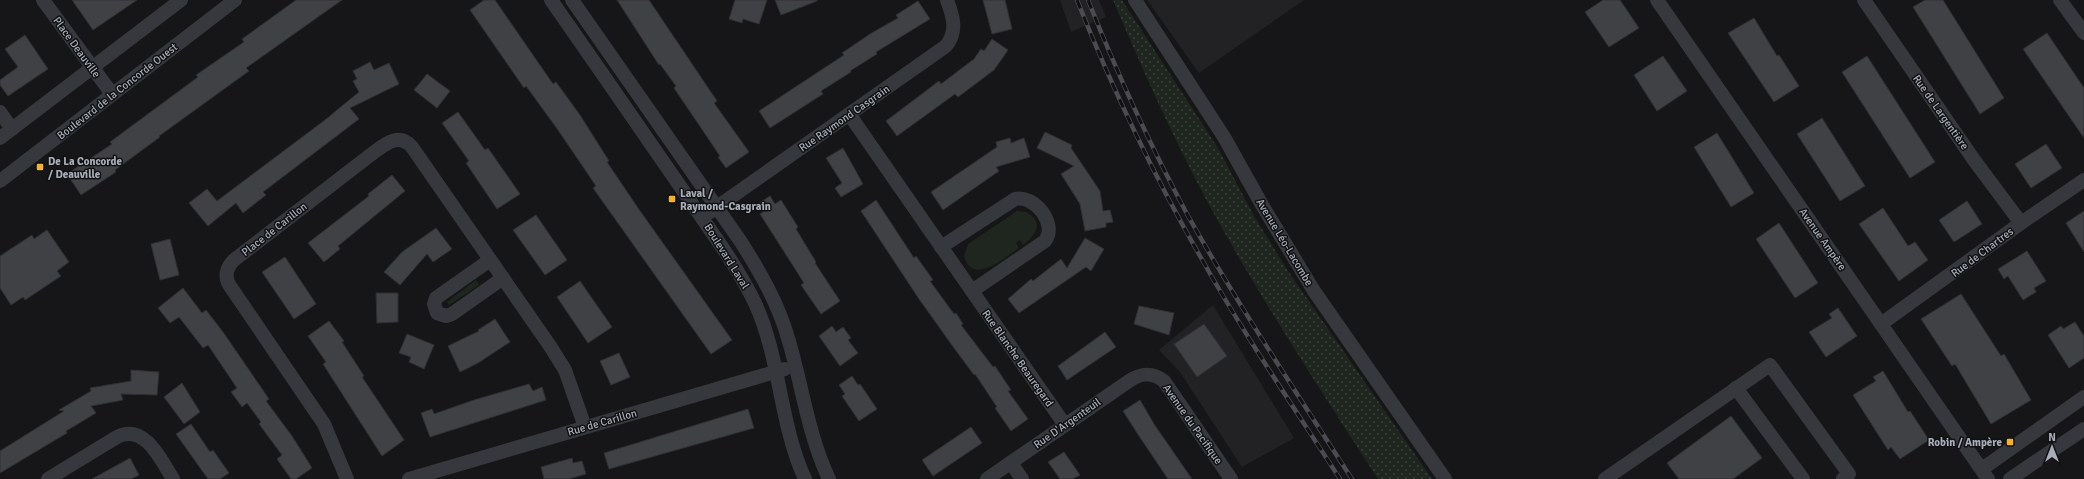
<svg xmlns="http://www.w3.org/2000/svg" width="2084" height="479" font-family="Signika,sans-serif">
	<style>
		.built { fill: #222225 }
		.grass { fill: #1e261f }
		.park { fill: url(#park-dots) }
		.building { fill: #404145; stroke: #303034 }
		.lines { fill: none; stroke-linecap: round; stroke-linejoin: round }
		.minor { stroke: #37383d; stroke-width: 14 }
		.rail-casing { stroke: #4a4c52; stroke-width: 4.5 }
		.rail { stroke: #111113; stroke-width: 3; stroke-dasharray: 9; stroke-linecap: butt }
		.poi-dot { fill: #f2b134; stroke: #111113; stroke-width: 1.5 }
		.labels { text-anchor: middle; stroke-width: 3; stroke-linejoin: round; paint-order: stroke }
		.street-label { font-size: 11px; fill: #a8adb8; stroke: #111113 }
		.poi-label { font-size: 11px; font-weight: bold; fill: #a8adb8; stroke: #111113; text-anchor: start }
	</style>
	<defs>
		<pattern id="park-dots" width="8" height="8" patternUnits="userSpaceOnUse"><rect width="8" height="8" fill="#1e261f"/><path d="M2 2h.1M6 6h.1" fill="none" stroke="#3c433d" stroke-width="1.8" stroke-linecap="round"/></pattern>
	</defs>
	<rect width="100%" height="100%" fill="#161618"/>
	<g class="built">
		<polygon points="1060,0 1099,0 1106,17 1071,32"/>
		<polygon points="1147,0 1304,0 1199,73"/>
		<polygon points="1213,305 1294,438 1242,467 1180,372 1159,350"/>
	</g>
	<g class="grass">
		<path d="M 1017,211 L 1026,212 C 1045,222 1036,235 1023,245 L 1020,240 L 1016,243 L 1019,248 C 1005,257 973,287 964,256 L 968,244 Z"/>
		<polygon points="476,280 479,285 449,305 447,302"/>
	</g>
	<path class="park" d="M 1113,0 L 1122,0 L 1218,148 L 1254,216 L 1288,271 L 1432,479 L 1378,479 C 1319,388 1260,298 1208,203 C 1173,137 1142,69 1113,0 Z"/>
	<g class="building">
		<polygon points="72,0 137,0 93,30"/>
		<polygon points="296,0 342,0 246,68 249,71 159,136 160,137 115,170 116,172 81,195 67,174 112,144 110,142 198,77 196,75 244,42 242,39"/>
		<polygon points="484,0 495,0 553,84 556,82 580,115 609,161 607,162 638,208 732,340 711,354 593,188 596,186 558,130 526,86 524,88 470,10"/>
		<polygon points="617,0 649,0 717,101 714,103 749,152 726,168 718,157 720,156 674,88 676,86 660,64 659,65"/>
		<polygon points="735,0 767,0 759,24 743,19 742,23 729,19"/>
		<polygon points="775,0 817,0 817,1 781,15"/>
		<polygon points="983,0 1005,0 1012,29 992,34"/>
		<polygon points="1603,0 1620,0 1639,28 1609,47 1585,12"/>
		<polygon points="1925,0 1943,0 2004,98 1980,114 1913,7"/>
		<polygon points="918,1 930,19 876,52 877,54 850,71 851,72 821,91 823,94 770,128 759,111 844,55 842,53 870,34 898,18 896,15"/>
		<polygon points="1754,18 1777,56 1779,55 1799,86 1774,102 1728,33"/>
		<polygon points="2047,33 2084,88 2084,138 2023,49"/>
		<polygon points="25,35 48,69 8,96 0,85 0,80 18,67 5,49"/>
		<polygon points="992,39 1008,50 994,70 958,97 955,94 897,136 886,121 939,81 941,84 974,59 981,49 984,51"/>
		<polygon points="1663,56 1687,91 1657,111 1634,75"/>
		<polygon points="1867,56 1935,162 1910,178 1842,72"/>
		<polygon points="370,62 374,70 389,63 399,84 350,108 359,119 263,192 266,195 243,213 236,203 208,226 189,203 207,189 217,201 325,120 359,92 353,81 357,79 353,71"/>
		<polygon points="427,74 450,91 437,108 414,90"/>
		<polygon points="458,112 485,150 488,148 520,194 497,209 466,163 469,161 442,123"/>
		<polygon points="1822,118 1865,186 1840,201 1797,134"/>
		<polygon points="1045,132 1072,145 1071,148 1100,191 1103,211 1110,210 1113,222 1106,223 1106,227 1085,231 1080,204 1061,174 1074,166 1037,148"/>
		<polygon points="1717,133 1754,193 1731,207 1694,147"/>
		<polygon points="1010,138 1011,143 1024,138 1030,157 996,167 999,171 943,210 931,192 997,147 996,142"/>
		<polygon points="2046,144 2062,168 2031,188 2015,164"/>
		<polygon points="843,148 863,184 841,197 835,188 842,183 826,158"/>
		<polygon points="392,175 405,191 338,246 340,249 324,262 308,243 369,196 368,194"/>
		<polygon points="770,196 775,204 781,200 798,227 796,229 816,262 815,263 840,301 821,314 801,285 804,283 760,214 764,211 759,203"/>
		<polygon points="876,200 914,258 916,256 933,280 930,281 954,314 956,313 963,324 961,325 993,367 995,366 1011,390 1008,391 1028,419 1011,431 995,408 997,407 975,374 974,375 954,348 919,299 861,211"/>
		<polygon points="1967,201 1982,224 1954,242 1939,220"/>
		<polygon points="1883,208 1908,246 1915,242 1928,260 1899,281 1859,224"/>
		<polygon points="2084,211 2084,252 2066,223"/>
		<polygon points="536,215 567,260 545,275 513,230"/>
		<polygon points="1779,223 1818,283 1795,298 1756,239"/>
		<polygon points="436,228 452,249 433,262 427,254 400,285 384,272 402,252"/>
		<polygon points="47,230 69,262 57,271 61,276 25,300 23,297 11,305 0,288 0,256 32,235 34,239"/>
		<polygon points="1085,238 1104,249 1091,271 1086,267 1019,313 1008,299 1031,279 1033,281 1061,259 1067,268"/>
		<polygon points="170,239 179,275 160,280 151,244"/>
		<polygon points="2027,251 2046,281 2034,288 2036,292 2023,300 2008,276 2004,279 1998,269"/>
		<polygon points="285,257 316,304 294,319 262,272"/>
		<polygon points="580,281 612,327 588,343 557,297"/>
		<polygon points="183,288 202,313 206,310 223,332 269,399 266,401 292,436 312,468 296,479 291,479 277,459 282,455 259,424 261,422 247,403 242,407 231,392 237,388 208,345 203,348 179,317 170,323 158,308"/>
		<polygon points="376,293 398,293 398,322 377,323"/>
		<polygon points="1961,294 2001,356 2004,354 2031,400 1991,424 1955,364 1952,366 1921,319"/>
		<polygon points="1139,306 1174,313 1169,335 1134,324"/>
		<polygon points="1838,308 1857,336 1826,357 1809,332 1832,318 1829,314"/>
		<polygon points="495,319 510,342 478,363 460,372 448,346 479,331 478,330"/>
		<polygon points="329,321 344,341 342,342 364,376 362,377 404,440 382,456 323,364 326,362 308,336"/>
		<polygon points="2075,322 2084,336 2084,358 2069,368 2048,335 2061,326 2063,329"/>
		<polygon points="1204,324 1227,356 1197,377 1174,344"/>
		<polygon points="832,326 836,332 843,327 851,338 848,340 858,353 840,366 819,336"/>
		<polygon points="1105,332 1116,347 1067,380 1058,366"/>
		<polygon points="407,334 434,345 424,369 409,362 411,357 399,353"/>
		<polygon points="619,353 630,377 611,385 600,361"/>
		<polygon points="131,370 159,372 157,395 121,394 123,400 91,406 96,413 66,431 67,433 0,473 0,451 64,411 59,410 91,391 90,388 131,381"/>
		<polygon points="1883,371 1908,412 1910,411 1929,440 1900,459 1891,447 1888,450 1853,395 1876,381 1873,377"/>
		<polygon points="852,376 858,385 860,384 877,409 859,421 842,396 845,394 839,385"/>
		<polygon points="182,383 200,412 184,424 164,397"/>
		<polygon points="529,384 533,391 542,387 546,400 430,437 421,413 432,409 434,414 474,400"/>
		<polygon points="1140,400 1154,424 1192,479 1168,479 1139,436 1123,411"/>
		<polygon points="748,409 754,428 609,469 604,453"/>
		<polygon points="1731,416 1762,458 1733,479 1679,479 1667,463"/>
		<polygon points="191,424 210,452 213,450 229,473 220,479 208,479 176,434"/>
		<polygon points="971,427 982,443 933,476 922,460"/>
		<polygon points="1064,452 1080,475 1073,479 1060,479 1048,462"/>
		<polygon points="130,458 139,475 131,479 92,479"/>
		<polygon points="572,458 573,463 582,461 586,474 569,479 544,479 541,467"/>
	</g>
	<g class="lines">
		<g class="minor">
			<polyline points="43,0 112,94"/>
			<path d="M 551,0 C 595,63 638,125 682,189 C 707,226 735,262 755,303 C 781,360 779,422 805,479"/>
			<path d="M 572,0 L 741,242 C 760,272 778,303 788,338 C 802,384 808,435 829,479"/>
			<polyline points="1135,0 1224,137 1262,205 1314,291 1445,479"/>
			<polyline points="1657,0 1988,479"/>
			<polyline points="1864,0 1974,160 2021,223"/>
			<polyline points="2060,0 2084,33"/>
			<polyline points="0,112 12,129"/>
			<polyline points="849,114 1065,425"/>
			<polyline points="0,138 181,0"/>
			<polyline points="0,181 235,0"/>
			<path d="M 710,212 L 946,46 C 958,31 953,16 947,0"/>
			<path d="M 941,247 L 1015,199 C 1035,194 1058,225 1045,241 L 972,291"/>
			<polyline points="490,260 436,298 434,304 437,313 446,316 452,314 503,278"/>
			<polyline points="1881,324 2021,223 2084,180"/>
			<polyline points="1736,388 1803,479"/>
			<polyline points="1011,463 1022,479"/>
			<polyline points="1982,469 2084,397"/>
			<path d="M 48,479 L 117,437 C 145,423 161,460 173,479"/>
			<path d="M 347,479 L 324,424 L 230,286 C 224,277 226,268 234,260 L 373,153 C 385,144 399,132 412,147 L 550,346 L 565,370 L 585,427"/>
			<polyline points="409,479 785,369"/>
			<path d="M 987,479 L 1129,381 C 1141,373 1152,372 1164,381 L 1231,479"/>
			<polyline points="1605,479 1770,365 1849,474 1843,479"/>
			<polyline points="2010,479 2084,429"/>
		</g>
		<defs>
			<g id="rail">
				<path d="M 1077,0 C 1112,88 1153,174 1200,256 C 1243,333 1293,406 1340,479"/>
				<path d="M 1088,0 C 1117,73 1150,145 1187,214 C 1238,305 1296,392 1352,479"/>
			</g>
		</defs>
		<use href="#rail" class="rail-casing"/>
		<use href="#rail" class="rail"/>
	</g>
	<g class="poi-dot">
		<rect x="36" y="163" width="8" height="8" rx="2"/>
		<rect x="668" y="195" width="8" height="8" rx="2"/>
		<rect x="2006" y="438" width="8" height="8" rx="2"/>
	</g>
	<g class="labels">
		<g class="street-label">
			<text transform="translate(77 47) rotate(54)" y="4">Place Deauville</text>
			<text transform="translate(117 91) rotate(-38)" y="4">Boulevard de la Concorde Ouest</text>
			<text transform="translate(1941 112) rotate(55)" y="4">Rue de Largentière</text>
			<text transform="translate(844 118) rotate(-35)" y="4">Rue Raymond Casgrain</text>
			<text transform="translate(274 229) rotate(-38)" y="4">Place de Carillon</text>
			<text transform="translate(1823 239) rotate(55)" y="4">Avenue Ampère</text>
			<text transform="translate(1285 242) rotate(59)" y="4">Avenue Léo-Lacombe</text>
			<text transform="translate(1982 252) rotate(-37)" y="4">Rue de Chartres</text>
			<text transform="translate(727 256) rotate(58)" y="4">Boulevard Laval</text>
			<text transform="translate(1018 358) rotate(55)" y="4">Rue Blanche Beauregard</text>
			<text transform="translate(602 422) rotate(-16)" y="4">Rue de Carillon</text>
			<text transform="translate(1067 423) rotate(-35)" y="4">Rue D'Argenteuil</text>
			<text transform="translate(1193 424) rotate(55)" y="4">Avenue du Pacifique</text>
		</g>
		<g class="poi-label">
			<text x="48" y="165">De La Concorde<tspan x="48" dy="13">/ Deauville</tspan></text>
			<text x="680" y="197">Laval /<tspan x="680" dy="13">Raymond-Casgrain</tspan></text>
			<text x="2002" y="446" text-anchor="end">Robin / Ampère</text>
		</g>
	</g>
	<g transform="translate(2052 447)" stroke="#111113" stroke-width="3" paint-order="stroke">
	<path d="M0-3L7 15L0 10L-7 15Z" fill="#a8adb8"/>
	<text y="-6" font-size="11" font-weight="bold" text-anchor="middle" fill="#a8adb8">N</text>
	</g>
</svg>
